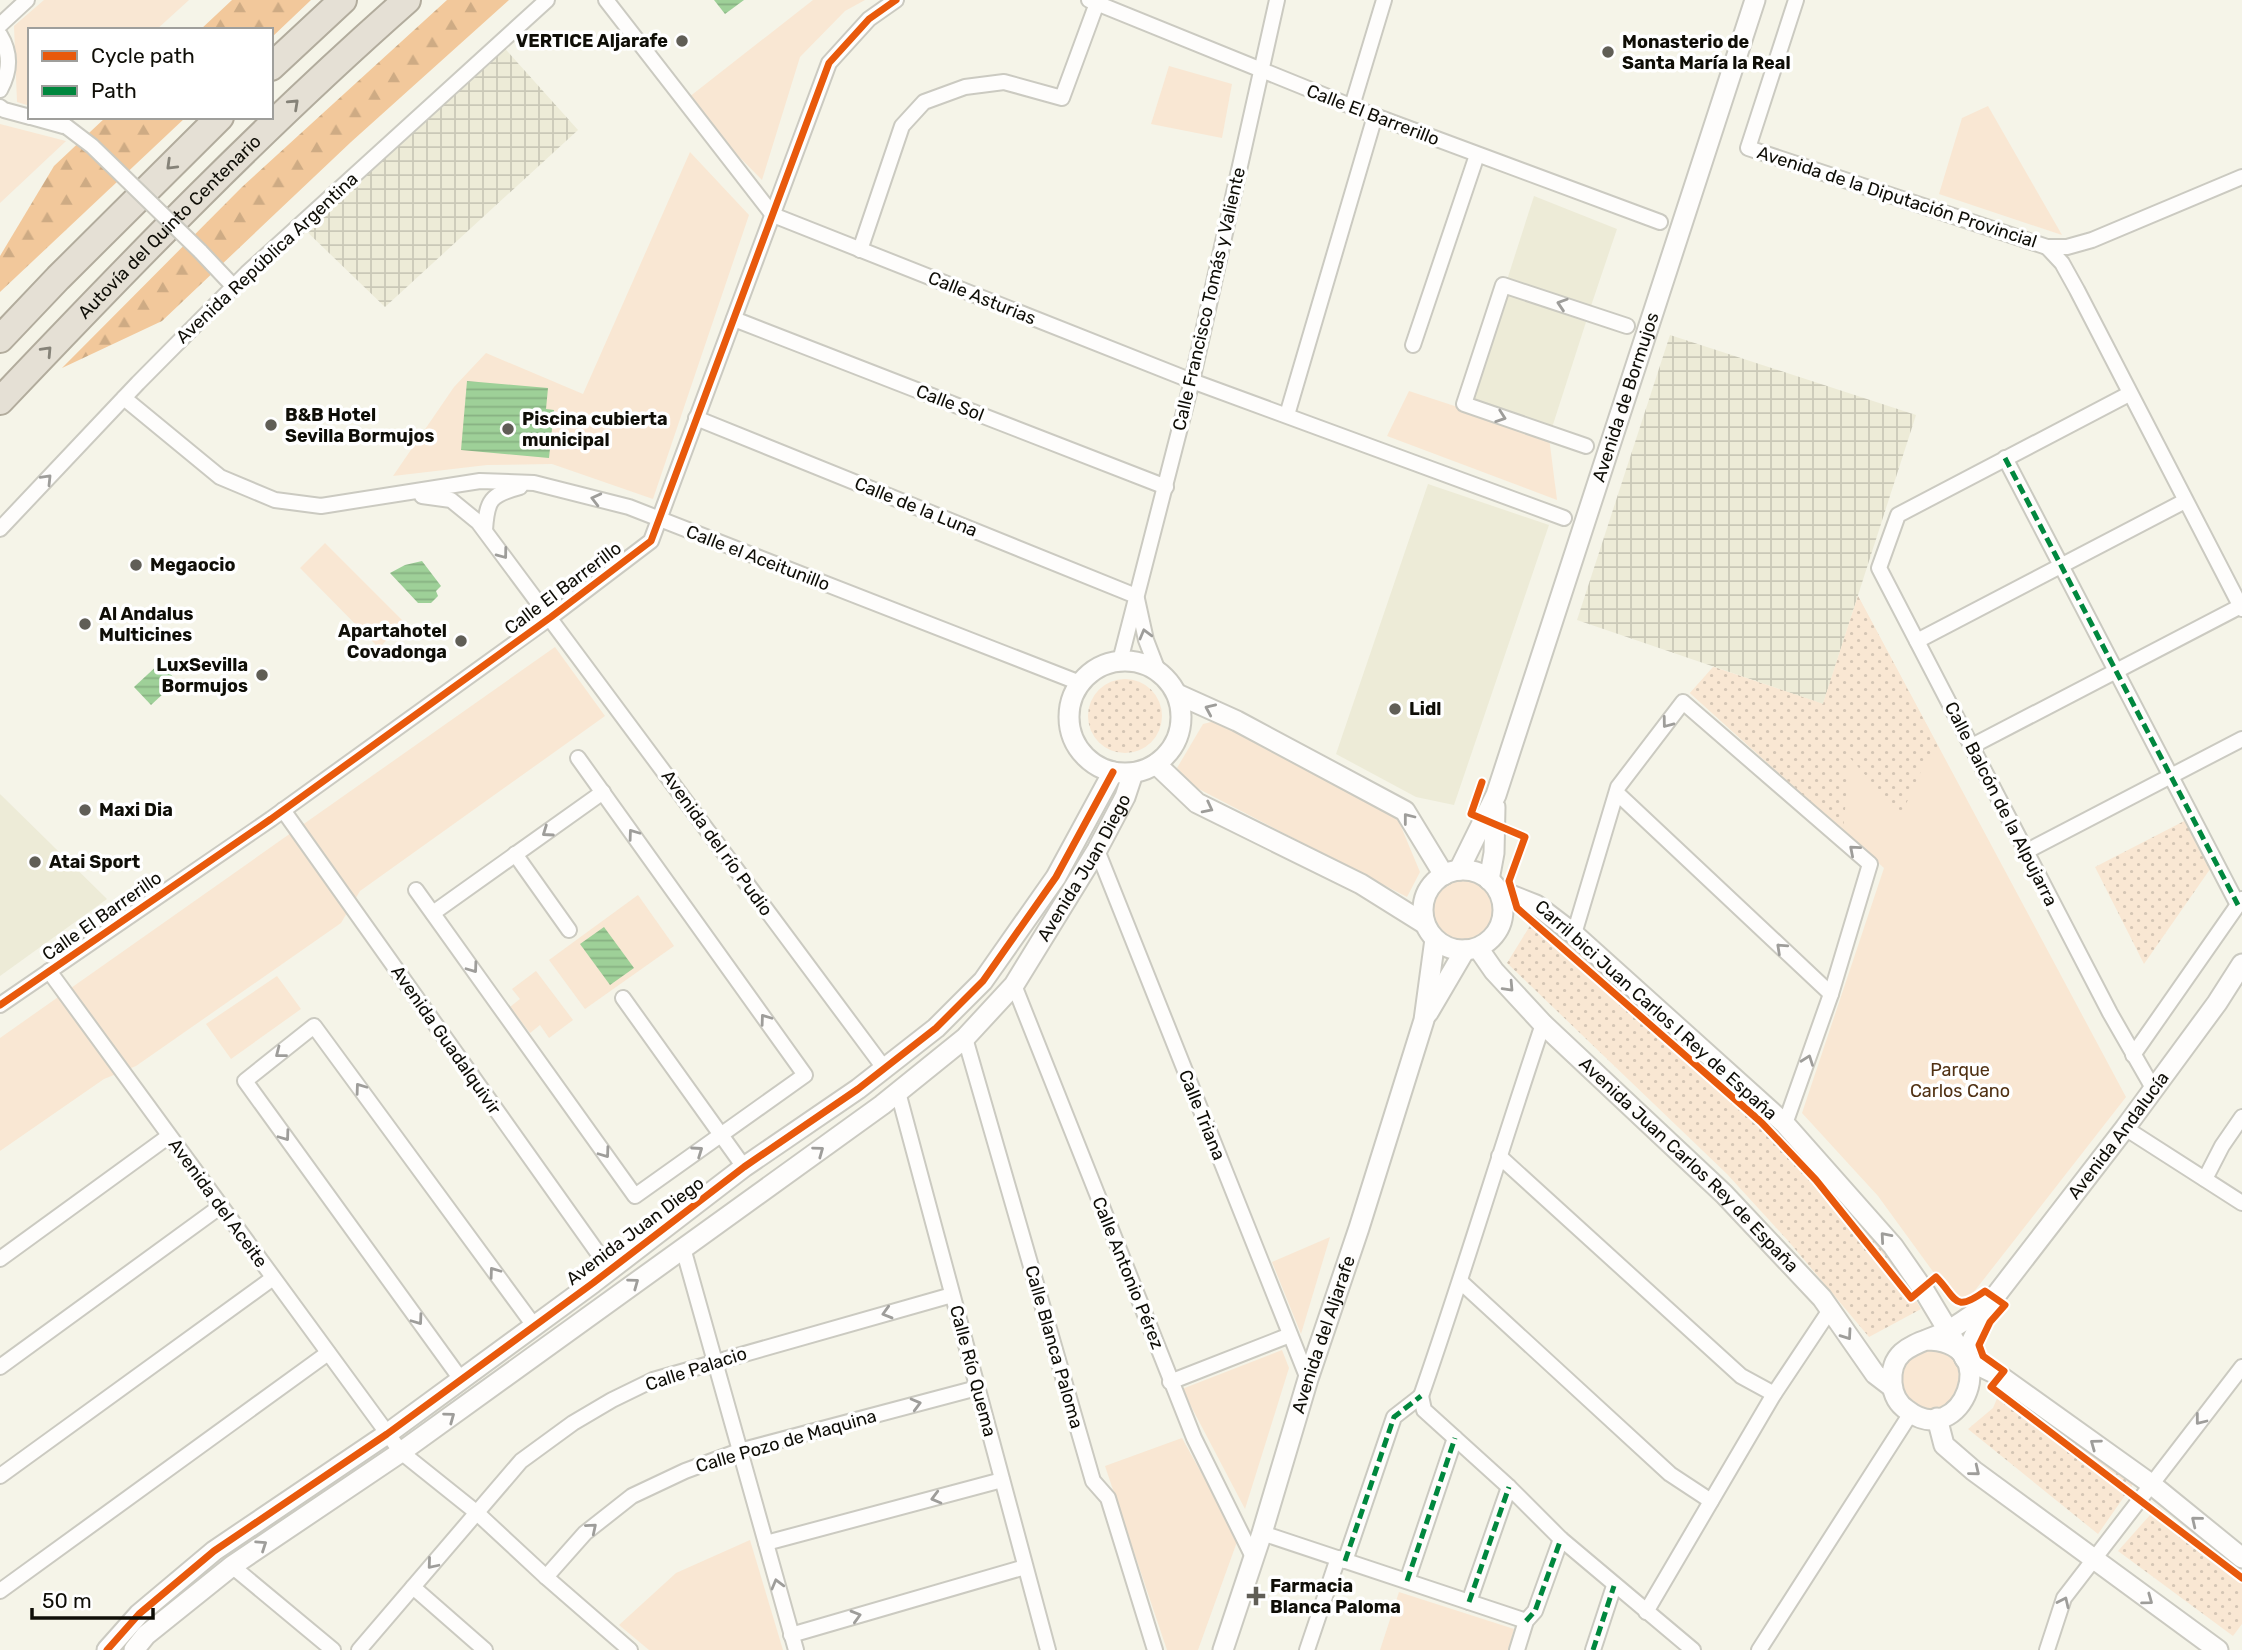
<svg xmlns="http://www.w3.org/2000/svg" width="2242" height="1650" font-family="Rubik,sans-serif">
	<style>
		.built { fill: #edebd7 }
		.industrial { fill: url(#industrial-grid) }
		.green { fill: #f9e7d3 }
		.forest { fill: url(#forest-firs) }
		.garden { fill: url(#garden-dots) }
		.water { fill: url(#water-rules) }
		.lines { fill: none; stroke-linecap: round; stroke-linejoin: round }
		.street-casing { stroke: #cbcac1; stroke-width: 18 }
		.secondary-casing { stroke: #cbcac1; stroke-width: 23 }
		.highway-casing { stroke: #b2ac9d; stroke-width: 30 }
		.street { stroke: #fefdfc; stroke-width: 14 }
		.secondary { stroke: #fefdfc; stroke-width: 19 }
		.highway { stroke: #e5e0d5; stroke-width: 26 }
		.street-bridge-casing { stroke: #cbcac1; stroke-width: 18; stroke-linecap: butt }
		.street-bridge { stroke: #fefdfc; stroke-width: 14 }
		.quiet { stroke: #00873e; stroke-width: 5; stroke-dasharray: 10 5; stroke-linecap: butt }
		.cycleway-casing { stroke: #fff; stroke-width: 11 }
		.cycleway { stroke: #e8590c; stroke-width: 7 }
		.oneway { stroke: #858278 }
		.oneway2 { stroke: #9e9d9a }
		.poi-dot { fill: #605e56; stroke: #fff; stroke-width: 2.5 }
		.labels { text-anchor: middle; stroke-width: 7; stroke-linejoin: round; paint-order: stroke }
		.poi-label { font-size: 18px; font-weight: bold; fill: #0f0e07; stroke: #fff; text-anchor: start }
		.street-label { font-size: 18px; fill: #0f0e07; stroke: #fff }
		.park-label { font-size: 18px; fill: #503113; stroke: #fff }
	</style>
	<defs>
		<pattern id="industrial-grid" width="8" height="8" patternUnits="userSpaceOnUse" patternTransform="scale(1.75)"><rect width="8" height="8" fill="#edebd7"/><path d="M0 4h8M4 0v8" fill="none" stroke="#cac8b7"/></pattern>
		<pattern id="forest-firs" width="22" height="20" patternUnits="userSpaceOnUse" patternTransform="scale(1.75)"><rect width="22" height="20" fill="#f2c89b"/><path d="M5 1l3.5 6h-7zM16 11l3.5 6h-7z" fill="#ceab84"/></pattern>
		<pattern id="garden-dots" width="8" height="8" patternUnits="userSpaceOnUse" patternTransform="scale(1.75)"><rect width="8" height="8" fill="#f9e7d3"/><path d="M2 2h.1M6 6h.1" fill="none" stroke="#d4c5b4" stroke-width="1.8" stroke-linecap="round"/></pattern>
		<pattern id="water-rules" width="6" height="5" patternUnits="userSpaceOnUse" patternTransform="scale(1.75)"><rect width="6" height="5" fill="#9ed098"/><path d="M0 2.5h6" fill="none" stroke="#87b182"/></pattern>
	</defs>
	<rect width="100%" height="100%" fill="#f5f4e8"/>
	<g class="built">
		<polygon points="1534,196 1617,229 1591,306 1507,280"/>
		<polygon points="1498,291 1586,322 1549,437 1464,404"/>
		<polygon points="1428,484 1549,525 1454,805 1416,797 1336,754"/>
		<polygon points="0,794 107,899 0,976"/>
	</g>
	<g class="industrial">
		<polygon points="500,43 578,130 385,307 300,225"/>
		<polygon points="1670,335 1916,415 1823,704 1577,620"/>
	</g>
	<g class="green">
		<polygon points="44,0 189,0 156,30 30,30 30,106 17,102 14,26"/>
		<polygon points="813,0 865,0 845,11 800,57 762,180 684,101"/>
		<polygon points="1169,66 1232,84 1222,138 1151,124"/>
		<polygon points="1988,106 2062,235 1939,194 1962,118"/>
		<polygon points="0,124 66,141 0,203"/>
		<polygon points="690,152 749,215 653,499 552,464 487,465 393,476 454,387 486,353 583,394"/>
		<polygon points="1409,391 1549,437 1557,500 1387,436"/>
		<polygon points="325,543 404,622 379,648 300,568"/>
		<polygon points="1858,596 2126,1097 1966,1302 1950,1295 1878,1196 1802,1113 1884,868 1690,693 1713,667 1823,704"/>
		<polygon points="555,647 605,716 360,891 341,923 136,1066 104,1079 0,1151 0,1038"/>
		<polygon points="1215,721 1397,817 1420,872 1407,897 1195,787 1177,768 1203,724"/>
		<circle cx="1464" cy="911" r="31"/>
		<polygon points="638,895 674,946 585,1009 549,960"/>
		<polygon points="536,971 573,1020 549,1038 540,1025 530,1033 510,1007 520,999 512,989"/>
		<polygon points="277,976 301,1009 231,1059 206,1024"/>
		<polygon points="1330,1237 1301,1334 1272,1262"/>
		<circle cx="1931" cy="1379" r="30"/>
		<polygon points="1282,1350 1289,1368 1245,1509 1182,1389"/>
		<polygon points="1182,1438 1238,1539 1198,1650 1167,1650 1105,1466"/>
		<polygon points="750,1540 783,1650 649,1650 619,1625 676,1573"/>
		<polygon points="1399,1592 1514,1629 1508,1650 1380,1650"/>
	</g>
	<g class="forest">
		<polygon points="232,0 311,0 271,38 271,30 200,30"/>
		<polygon points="447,0 509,0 351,142 162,321 62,368 242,187"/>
		<polygon points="106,117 186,117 0,292 0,256 54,166"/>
	</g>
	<g class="garden">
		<polygon points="1858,596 1941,752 1923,767 1901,815 1850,758 1843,831 1690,693 1714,667 1823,704"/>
		<circle cx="1125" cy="716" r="37"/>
		<polygon points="2192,817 2215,862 2144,964 2095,867"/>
		<polygon points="1536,916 1600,969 1778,1131 1888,1252 1921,1309 1869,1337 1790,1243 1727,1174 1507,963"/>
		<polygon points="2001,1389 2133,1484 2098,1534 1968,1429 1993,1408"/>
		<polygon points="2158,1506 2242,1583 2242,1624 2233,1636 2118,1551"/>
	</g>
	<g class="water">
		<polygon points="714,0 744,0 725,14"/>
		<polygon points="467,381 548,388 546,409 554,410 549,458 461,450"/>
		<polygon points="422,561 441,586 436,591 438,596 431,603 418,603 390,573 405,565"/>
		<polygon points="160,663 177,681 151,705 134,687"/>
		<polygon points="604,927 634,968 610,985 580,944"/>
	</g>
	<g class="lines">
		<defs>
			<g id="street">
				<polyline points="606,0 773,215"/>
				<polyline points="1089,0 1375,116 1660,222"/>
				<polyline points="1796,0 1748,148 2047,247 2067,247 2092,240 2242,177"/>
				<polyline points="0,25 27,0"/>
				<path d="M 0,35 C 11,53 10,72 0,90"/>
				<polyline points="1352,106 1384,0"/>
				<polyline points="0,107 4,110 30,117"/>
				<polyline points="31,117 67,127"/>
				<polyline points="773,215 1192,381 1564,518"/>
				<polyline points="2047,247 2062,263 2077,290 2242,609"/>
				<polyline points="860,250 902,126 924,102 965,87 1004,82 1062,98 1097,3"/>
				<polyline points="200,251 234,287"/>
				<polyline points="734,319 1166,487"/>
				<polyline points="1413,345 1477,155"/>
				<polyline points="2129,394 1898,515 1879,568 2110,1013 2153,1088"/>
				<polyline points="124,398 220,477 275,500 321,506 480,481 534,483 629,507 1080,683"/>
				<polyline points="1287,415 1375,116"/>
				<polyline points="696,418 1136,596"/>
				<polyline points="1586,446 1464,404 1503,285 1627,326"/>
				<polyline points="2005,458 2238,905"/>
				<polyline points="422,496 451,500 478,522 884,1068"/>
				<polyline points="0,529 138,383 247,273 547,0"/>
				<path d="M 485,530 C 487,500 490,495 520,487"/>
				<polyline points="1137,599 1146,640 1158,671"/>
				<polyline points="1917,641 2185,501"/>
				<polyline points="1120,661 1192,381 1277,0"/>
				<polyline points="1972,746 2241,606"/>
				<polyline points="1617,793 1831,994"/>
				<polyline points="283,810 610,1270"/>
				<polyline points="1097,850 1308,1379"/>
				<polyline points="2025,852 2242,739"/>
				<polyline points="515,854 569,930"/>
				<polyline points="416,890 635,1196 805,1075 578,758"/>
				<polyline points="433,913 603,792"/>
				<polyline points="1574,934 1618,787 1683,702 1870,864 1831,994 1785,1124"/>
				<polyline points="49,971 401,1452 476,1512 546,1577 630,1650"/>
				<polyline points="1014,985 1194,1438 1253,1557"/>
				<polyline points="623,998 744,1167"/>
				<polyline points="0,1005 271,819 551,617 651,541 829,63 869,19 896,0"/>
				<polyline points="965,1038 1093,1481 1108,1498 1155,1650"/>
				<polyline points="2133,1055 2242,899"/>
				<polyline points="898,1092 1048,1650"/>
				<polyline points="2125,1128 2242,1203"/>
				<polyline points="1499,1156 1741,1376 1774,1394"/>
				<polyline points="2205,1179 2222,1146 2242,1117"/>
				<polyline points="683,1248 796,1650"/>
				<polyline points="0,1259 169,1136"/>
				<polyline points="1461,1282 1670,1474 1711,1501"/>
				<polyline points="0,1367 221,1206"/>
				<polyline points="460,1378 245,1081 314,1026 535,1327"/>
				<polyline points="1170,1382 1290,1335"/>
				<path d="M 1421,1396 C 1464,1273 1501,1148 1543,1024"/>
				<polyline points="1421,1396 1424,1410 1509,1487 1561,1539 1693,1650"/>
				<polyline points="0,1476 273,1278"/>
				<polyline points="1262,1533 1526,1621"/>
				<polyline points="766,1543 1002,1480"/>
				<polyline points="1345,1561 1394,1417 1421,1396"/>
				<polyline points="232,1566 333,1650"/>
				<polyline points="546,1577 585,1533 632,1496 685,1471 739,1451 977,1388"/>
				<polyline points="1407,1581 1455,1438"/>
				<polyline points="413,1587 485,1650"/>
				<polyline points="0,1591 328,1353"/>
				<polyline points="1469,1602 1509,1487"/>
				<polyline points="1646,1612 1774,1394 1830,1310"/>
				<polyline points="791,1635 1025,1567"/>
				<polyline points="359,1650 521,1461 573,1423 612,1400 653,1380 952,1295"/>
				<polyline points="1307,1650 1338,1558"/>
				<polyline points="1517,1650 1526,1621 1535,1611 1561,1539"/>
				<polyline points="1593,1650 1614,1586"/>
				<polyline points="1759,1650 1911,1413"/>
				<polyline points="2047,1650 2064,1598 2242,1367"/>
			</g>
			<g id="secondary">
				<circle cx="1125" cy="717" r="56"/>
				<polyline points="1177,694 1237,721 1405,811 1444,875"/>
				<polyline points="1156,764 1197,803 1361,884 1425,924"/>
				<path id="s1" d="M 1459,870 L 1496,795 L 1755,0"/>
				<circle cx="1463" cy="910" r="40"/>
				<polyline points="1489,880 1494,853 1495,807"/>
				<polyline points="1498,890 1536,905 1574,934 1785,1124 1893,1246 1925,1292 1961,1352"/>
				<path id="s2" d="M 1478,948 L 1494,971 L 1543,1024 L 1724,1194 L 1822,1298 L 1875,1374 L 1892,1387"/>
				<polyline points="1428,1013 1465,950"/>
				<path d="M 1926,1340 C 2007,1340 1961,1453 1907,1410 C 1898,1404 1893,1394 1892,1383 C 1889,1344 1924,1344 1949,1330 C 1963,1322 1976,1312 1989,1303"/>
				<path id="s3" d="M 1964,1357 L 1990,1303 L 2125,1128 L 2217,1003 L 2242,964"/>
				<polyline points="1965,1359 2000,1376 2151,1484 2242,1558"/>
				<polyline points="1937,1418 1944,1445 1974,1471 2218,1650"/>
				<polyline points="107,1650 139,1614 214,1551 387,1434 593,1283 744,1167 858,1089 936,1028 983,981 1056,877 1113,772"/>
				<path id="s4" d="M 134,1650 L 146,1635 L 232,1566 L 401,1452 L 882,1105 L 965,1038 L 1014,985 L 1097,850 L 1125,797 L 1133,773"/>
				<path id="s5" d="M 1223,1650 L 1262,1533 L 1308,1379 L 1359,1228 L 1424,1020 L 1435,939"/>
			</g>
			<g id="highway">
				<polyline points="271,67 343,0"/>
				<polyline points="0,339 58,278 220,117"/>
				<path id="s6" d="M 0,401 C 131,263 264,126 407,0"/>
			</g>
		</defs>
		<use href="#street" class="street-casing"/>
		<use href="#secondary" class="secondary-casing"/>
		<use href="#highway" class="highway-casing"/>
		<use href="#street" class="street"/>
		<use href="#secondary" class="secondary"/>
		<use href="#highway" class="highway"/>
		<defs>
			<polyline id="street-bridge" points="67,127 92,146 200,251"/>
		</defs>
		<use href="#street-bridge" class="street-bridge-casing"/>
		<use href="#street-bridge" class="street-bridge"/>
		<g class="quiet">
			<polyline points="2005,458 2238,905"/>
			<polyline points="1345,1561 1394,1417 1421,1396"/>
			<polyline points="1407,1581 1455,1438"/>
			<polyline points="1469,1602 1509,1487"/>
			<polyline points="1526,1621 1535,1611 1561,1539"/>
			<polyline points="1593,1650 1614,1586"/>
		</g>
		<defs>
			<g id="cycleway">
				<path d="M 1482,782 L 1471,814 L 1525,837 L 1509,881 L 1517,908 L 1761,1122 L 1816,1180 L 1911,1298 L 1936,1277 C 1957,1298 1953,1314 1985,1291 L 2005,1305 L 1990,1322 L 1979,1345 L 1983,1356 L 2004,1371 L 1991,1387 L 2242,1578"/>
				<polyline points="0,1005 271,819 551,617 651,541 829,63 869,19 896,0"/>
				<polyline points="107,1650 139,1614 214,1551 387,1434 593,1283 744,1167 858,1089 936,1028 983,981 1056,877 1113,772"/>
			</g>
		</defs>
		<use href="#cycleway" class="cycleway-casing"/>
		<use href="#cycleway" class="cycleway"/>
	</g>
	<defs><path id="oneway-chevron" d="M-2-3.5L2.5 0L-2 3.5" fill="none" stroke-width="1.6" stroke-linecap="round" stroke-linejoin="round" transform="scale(1.75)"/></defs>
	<g class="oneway">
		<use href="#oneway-chevron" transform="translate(294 104) rotate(-43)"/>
		<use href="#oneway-chevron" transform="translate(171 165) rotate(136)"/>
		<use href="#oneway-chevron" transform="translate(47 351) rotate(-47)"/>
	</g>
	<g class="oneway2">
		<use href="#oneway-chevron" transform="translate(1562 304) rotate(-162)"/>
		<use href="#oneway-chevron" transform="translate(1501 417) rotate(19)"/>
		<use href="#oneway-chevron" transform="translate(47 479) rotate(-46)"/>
		<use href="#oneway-chevron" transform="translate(596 499) rotate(-166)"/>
		<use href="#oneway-chevron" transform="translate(503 554) rotate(53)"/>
		<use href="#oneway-chevron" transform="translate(1145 634) rotate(-105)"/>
		<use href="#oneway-chevron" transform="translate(1210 709) rotate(-156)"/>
		<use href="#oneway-chevron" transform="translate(1667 723) rotate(127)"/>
		<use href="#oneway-chevron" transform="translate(1208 808) rotate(27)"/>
		<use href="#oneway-chevron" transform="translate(1408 818) rotate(-128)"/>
		<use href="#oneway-chevron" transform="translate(547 832) rotate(145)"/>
		<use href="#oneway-chevron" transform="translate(633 834) rotate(-126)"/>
		<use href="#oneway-chevron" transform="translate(1854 850) rotate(-139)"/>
		<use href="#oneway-chevron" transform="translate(1781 948) rotate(-137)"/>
		<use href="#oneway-chevron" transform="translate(473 968) rotate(54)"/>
		<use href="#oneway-chevron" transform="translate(1509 987) rotate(47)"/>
		<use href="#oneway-chevron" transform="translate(765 1019) rotate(-126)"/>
		<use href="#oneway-chevron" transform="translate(280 1053) rotate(142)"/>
		<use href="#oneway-chevron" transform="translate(1808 1060) rotate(-70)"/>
		<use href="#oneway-chevron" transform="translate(360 1088) rotate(-126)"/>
		<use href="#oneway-chevron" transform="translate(285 1136) rotate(54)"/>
		<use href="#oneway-chevron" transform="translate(698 1151) rotate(-35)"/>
		<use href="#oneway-chevron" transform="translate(819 1151) rotate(-36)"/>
		<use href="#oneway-chevron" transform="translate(605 1153) rotate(54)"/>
		<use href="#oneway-chevron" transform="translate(1885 1237) rotate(-131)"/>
		<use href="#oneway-chevron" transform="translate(494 1272) rotate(-126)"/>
		<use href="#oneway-chevron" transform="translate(634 1283) rotate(-36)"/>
		<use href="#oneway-chevron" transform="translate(887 1313) rotate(164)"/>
		<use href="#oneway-chevron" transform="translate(418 1320) rotate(54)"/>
		<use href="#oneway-chevron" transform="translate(1847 1335) rotate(55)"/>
		<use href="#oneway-chevron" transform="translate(916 1404) rotate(-15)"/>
		<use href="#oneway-chevron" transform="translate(450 1417) rotate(-36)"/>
		<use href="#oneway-chevron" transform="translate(2200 1420) rotate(128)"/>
		<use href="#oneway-chevron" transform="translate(2095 1444) rotate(-144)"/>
		<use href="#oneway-chevron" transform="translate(1975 1471) rotate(39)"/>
		<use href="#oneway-chevron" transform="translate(936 1498) rotate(165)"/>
		<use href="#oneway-chevron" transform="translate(2196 1521) rotate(-141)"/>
		<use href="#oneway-chevron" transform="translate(592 1528) rotate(-40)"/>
		<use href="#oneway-chevron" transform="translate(262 1545) rotate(-34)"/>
		<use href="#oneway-chevron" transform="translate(432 1564) rotate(130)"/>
		<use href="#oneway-chevron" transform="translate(777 1584) rotate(-105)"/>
		<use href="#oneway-chevron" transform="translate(2148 1600) rotate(36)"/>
		<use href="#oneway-chevron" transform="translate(2064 1602) rotate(-65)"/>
		<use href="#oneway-chevron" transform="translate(856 1616) rotate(-16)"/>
	</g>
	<g class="poi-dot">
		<circle cx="682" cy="41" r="7"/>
		<circle cx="1608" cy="52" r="7"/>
		<circle cx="271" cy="425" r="7"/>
		<circle cx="508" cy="429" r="7"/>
		<circle cx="136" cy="565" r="7"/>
		<circle cx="85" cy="624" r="7"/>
		<circle cx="461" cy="641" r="7"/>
		<circle cx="262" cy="675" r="7"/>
		<circle cx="1395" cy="709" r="7"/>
		<circle cx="85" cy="810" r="7"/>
		<circle cx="35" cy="862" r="7"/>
		<path d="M1252.5 1585.5h7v7h7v7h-7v7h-7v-7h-7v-7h7z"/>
	</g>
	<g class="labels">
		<g class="poi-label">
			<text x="668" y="47" text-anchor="end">VERTICE Aljarafe</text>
			<text x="1622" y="48">Monasterio de<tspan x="1622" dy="21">Santa María la Real</tspan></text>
			<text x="285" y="421">B&amp;B Hotel<tspan x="285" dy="21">Sevilla Bormujos</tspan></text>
			<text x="522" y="425">Piscina cubierta<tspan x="522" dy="21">municipal</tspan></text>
			<text x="150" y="571">Megaocio</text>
			<text x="99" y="620">Al Andalus<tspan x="99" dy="21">Multicines</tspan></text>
			<text x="447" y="637" text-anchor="end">Apartahotel<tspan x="447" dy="21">Covadonga</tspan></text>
			<text x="248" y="671" text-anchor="end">LuxSevilla<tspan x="248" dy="21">Bormujos</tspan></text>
			<text x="1409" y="715">Lidl</text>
			<text x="99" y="816">Maxi Dia</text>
			<text x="49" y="868">Atai Sport</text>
			<text x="1270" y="1592">Farmacia<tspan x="1270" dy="21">Blanca Paloma</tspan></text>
		</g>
		<g class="street-label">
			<text transform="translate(1373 115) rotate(21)" y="6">Calle El Barrerillo</text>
			<text transform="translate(1897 197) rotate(18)" y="6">Avenida de la Diputación Provincial</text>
			<text dy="6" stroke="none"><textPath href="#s6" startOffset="243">Autovía del Quinto Centenario</textPath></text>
			<text transform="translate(267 258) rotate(-43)" y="6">Avenida República Argentina</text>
			<text transform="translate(982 298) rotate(22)" y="6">Calle Asturias</text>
			<text transform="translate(1209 299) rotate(-77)" y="6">Calle Francisco Tomás y Valiente</text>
			<text dy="6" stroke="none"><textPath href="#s1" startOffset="502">Avenida de Bormujos</textPath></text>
			<text transform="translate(950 403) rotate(21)" y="6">Calle Sol</text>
			<text transform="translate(916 507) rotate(22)" y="6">Calle de la Luna</text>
			<text transform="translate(758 558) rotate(21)" y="6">Calle el Aceitunillo</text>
			<text transform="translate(563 588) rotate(-37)" y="6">Calle El Barrerillo</text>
			<text transform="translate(2001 804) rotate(63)" y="6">Calle Balcón de la Alpujarra</text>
			<text transform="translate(717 843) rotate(54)" y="6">Avenida del río Pudio</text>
			<text dy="6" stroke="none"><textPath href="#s4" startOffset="1242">Avenida Juan Diego</textPath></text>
			<text transform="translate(102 916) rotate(-35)" y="6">Calle El Barrerillo</text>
			<text transform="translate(1656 1010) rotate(42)" y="6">Carril bici Juan Carlos I Rey de España</text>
			<text transform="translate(446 1040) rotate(55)" y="6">Avenida Guadalquivir</text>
			<text transform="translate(1202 1115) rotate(68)" y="6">Calle Triana</text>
			<text dy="6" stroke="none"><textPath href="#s3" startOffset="271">Avenida Andalucía</textPath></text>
			<text dy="6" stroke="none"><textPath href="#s2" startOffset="303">Avenida Juan Carlos Rey de España</textPath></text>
			<text transform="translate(218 1203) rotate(54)" y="6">Avenida del Aceite</text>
			<text transform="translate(635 1231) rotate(-37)" y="6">Avenida Juan Diego</text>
			<text transform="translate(1128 1273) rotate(68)" y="6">Calle Antonio Pérez</text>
			<text dy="6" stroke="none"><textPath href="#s5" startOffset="331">Avenida del Aljarafe</textPath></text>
			<text transform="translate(1054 1347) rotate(74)" y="6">Calle Blanca Paloma</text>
			<text transform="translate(696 1369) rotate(-18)" y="6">Calle Palacio</text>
			<text transform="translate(973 1371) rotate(75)" y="6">Calle Río Quema</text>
			<text transform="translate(786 1441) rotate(-16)" y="6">Calle Pozo de Maquina</text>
		</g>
		<g class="park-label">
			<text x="1960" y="1076">Parque<tspan x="1960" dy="21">Carlos Cano</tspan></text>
		</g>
	</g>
	<rect x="28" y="28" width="245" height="91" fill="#ffffff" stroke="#9f9f9c" stroke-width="2"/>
	<rect x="42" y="51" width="35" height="10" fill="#e8590c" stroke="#9f9f9c" stroke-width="2"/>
	<text x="91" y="63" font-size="21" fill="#0f0e07">Cycle path</text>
	<rect x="42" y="86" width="35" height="10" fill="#00873e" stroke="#9f9f9c" stroke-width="2"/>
	<text x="91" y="98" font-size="21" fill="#0f0e07">Path</text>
	<path d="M32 1608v10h121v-10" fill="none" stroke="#0f0e07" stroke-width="3.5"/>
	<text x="42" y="1608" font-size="21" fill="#0f0e07" stroke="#ffffff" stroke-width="5" paint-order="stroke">50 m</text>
</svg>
